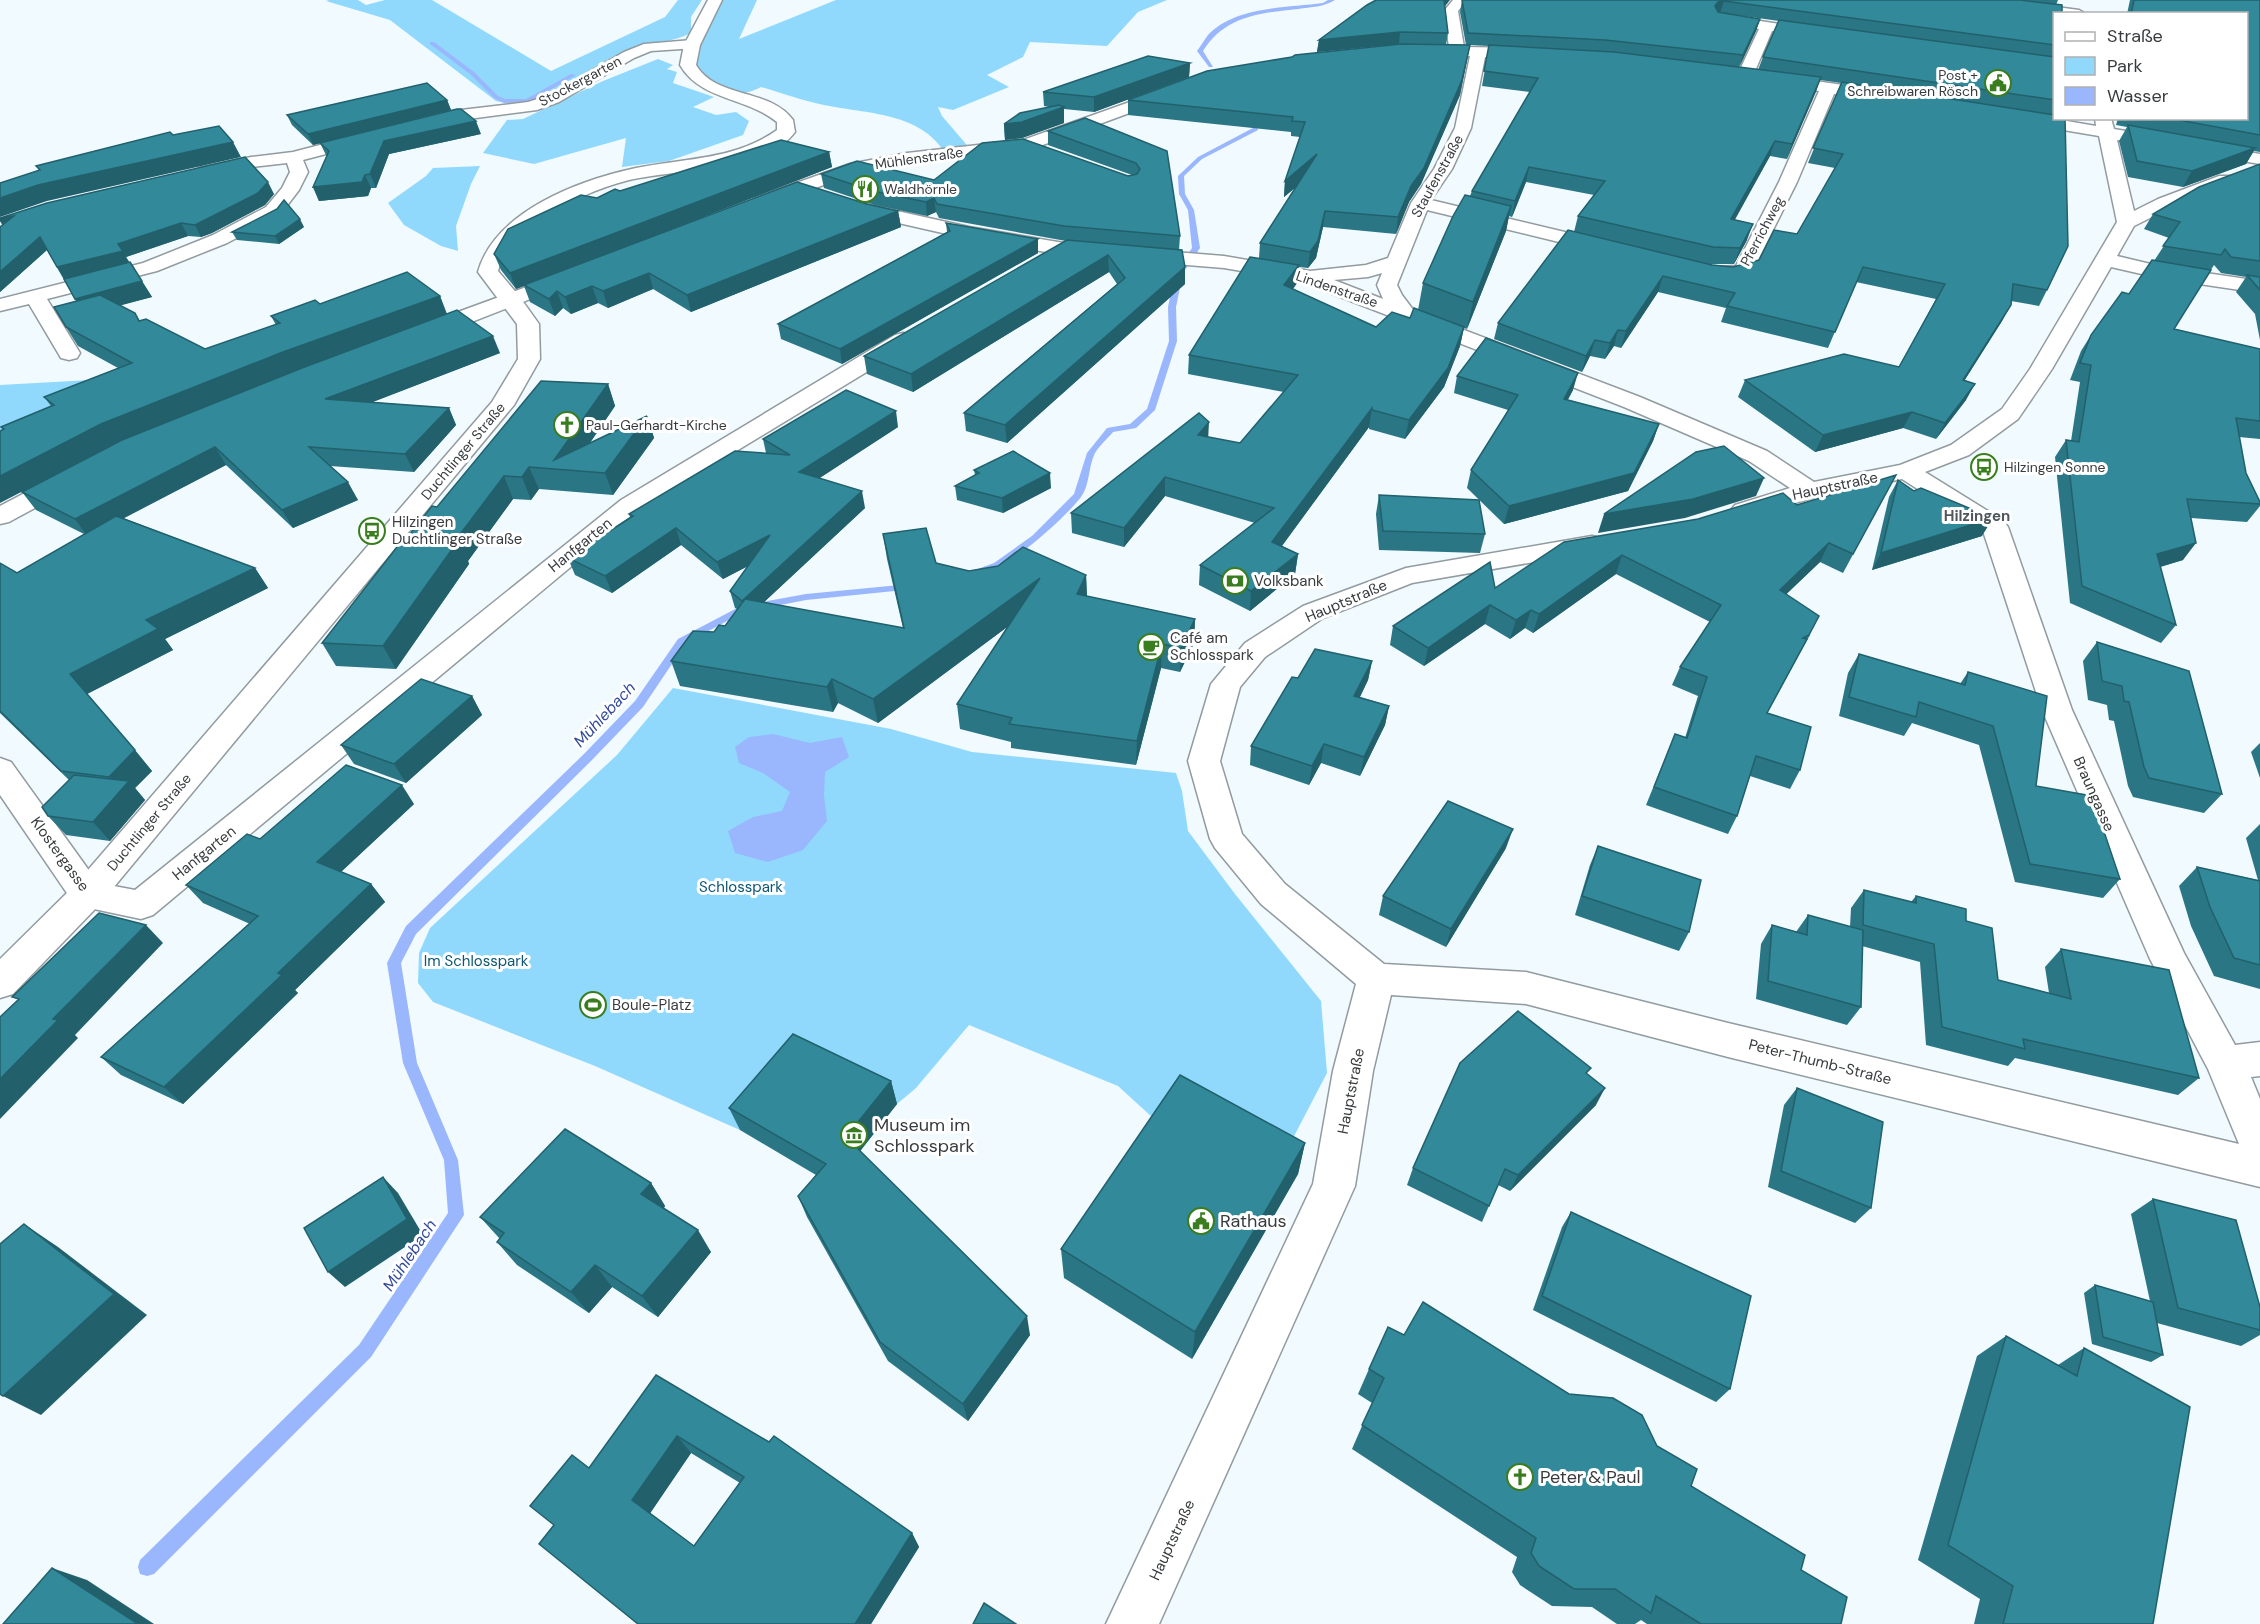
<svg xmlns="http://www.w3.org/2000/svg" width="2260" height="1624" font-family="'DM Sans',sans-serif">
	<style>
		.green { fill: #90d9fd }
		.water { fill: #9ab6fd }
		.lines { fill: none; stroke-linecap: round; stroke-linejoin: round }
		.stream { fill: #9ab6fd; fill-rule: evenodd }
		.street-casing { stroke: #929b9f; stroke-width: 3 }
		.secondary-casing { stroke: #929b9f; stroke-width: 3 }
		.street { fill: #fff; fill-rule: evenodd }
		.secondary { fill: #fff; fill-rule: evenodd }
		.wall { fill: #2a7684; fill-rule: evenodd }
		.shaded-wall { fill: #22606c }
		.building { fill: #31899a; stroke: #22606c; stroke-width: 1.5; fill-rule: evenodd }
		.labels { text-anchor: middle; stroke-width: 6; stroke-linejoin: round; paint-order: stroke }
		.far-poi-label { font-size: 14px; fill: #383b3d; stroke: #fff; text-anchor: start }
		.far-street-label { font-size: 14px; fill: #383b3d; stroke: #fff }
		.street-label { font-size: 15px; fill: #383b3d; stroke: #fff }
		.far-quarter-label { font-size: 15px; font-weight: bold; fill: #4f575c; stroke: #fff }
		.poi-label { font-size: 15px; fill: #383b3d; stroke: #fff; text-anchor: start }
		.park-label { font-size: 15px; fill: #0b5774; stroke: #fff }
		.water-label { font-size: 16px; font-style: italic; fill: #314a9c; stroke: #fff }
		.near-poi-label { font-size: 18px; fill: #383b3d; stroke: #fff; text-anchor: start }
	</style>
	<rect width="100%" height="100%" fill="#f0faff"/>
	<g class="green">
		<path d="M 329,0 L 358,0 L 366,5 L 385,0 L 432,0 L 551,71 L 665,17 L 678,0 L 702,0 L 691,17 L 691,33 C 672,43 649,42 628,50 C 592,63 553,102 514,104 C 509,104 502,102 496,101 L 390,20 L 326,1 Z"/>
		<path d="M 715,0 L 757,0 L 739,39 L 836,0 L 1167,0 L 1138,12 L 1107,46 L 1030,42 L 1023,57 L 987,75 L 1009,87 L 953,110 L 938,107 L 942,116 L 972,151 L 945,153 C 920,112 867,114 824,105 C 803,101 782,93 761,87 C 732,102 719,89 694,75 L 692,45 Z"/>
		<polygon points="658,59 673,65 667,69 677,72 673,83 714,97 693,107 716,115 736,112 749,121 743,135 669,161 622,167 626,138 534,164 483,153 507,120 523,119 603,81"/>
		<polygon points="480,166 471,184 456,226 458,251 441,246 404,225 388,203 426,176 433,168"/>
		<polygon points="108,379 0,432 0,385"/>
		<polygon points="673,688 891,729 972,752 1176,773 1182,791 1188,831 1235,894 1321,1001 1327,1073 1280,1163 1164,1128 1118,1086 969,1025 916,1088 897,1104 801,1058 740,1130 595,1066 433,1002 418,983 419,953 430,928 617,755"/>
	</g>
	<polygon class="water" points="773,734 810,743 842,737 849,757 825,772 824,795 827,821 803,850 768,862 735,853 728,831 753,817 782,811 790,792 763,773 739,763 735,747 749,737"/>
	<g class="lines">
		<g class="stream">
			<path d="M 1328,0 L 1335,0 C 1324,7 1311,7 1298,9 C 1260,13 1225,16 1203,51 L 1213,67 L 1209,67 L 1197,51 C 1201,46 1204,40 1208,35 C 1235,6 1286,8 1323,3 Z"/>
			<polygon points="430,42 434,42 474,72 498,96 505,99 526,99 571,74 576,75 529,102 504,103 494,98 470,74 430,44"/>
			<path d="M 1249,111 L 1254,112 L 1258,130 L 1202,159 L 1184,176 L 1185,194 L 1194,210 L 1200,248 L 1183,273 L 1176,307 L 1177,341 L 1155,410 L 1136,428 L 1113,432 C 1107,439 1099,446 1095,453 C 1088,467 1090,485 1081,497 C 1066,517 1000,578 975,574 L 975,570 L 994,563 L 1032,536 L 1074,494 L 1087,453 L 1107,428 L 1130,424 L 1147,409 L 1169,341 L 1168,307 L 1175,273 L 1192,248 L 1188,210 L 1179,194 L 1178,176 L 1198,157 L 1253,128 Z"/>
			<polygon points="910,584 915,587 914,589 806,600 744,612 686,643 643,707 591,761 416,934 401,963 417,1063 458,1160 464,1215 371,1357 154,1574 147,1576 140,1574 138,1567 140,1560 359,1345 448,1213 444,1160 403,1063 387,963 406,926 583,755 635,701 678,639 741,606 806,594"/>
		</g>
		<defs>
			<g id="street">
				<path d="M 1453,0 L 1467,0 L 1458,11 L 1464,47 L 1533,48 L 1541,53 L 1533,58 L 1485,57 L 1471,128 L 1452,169 L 1431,200 L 1615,244 L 1618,248 L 1615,252 L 1608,254 L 1427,210 L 1397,285 L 1402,295 L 1414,311 L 1640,397 L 1767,451 L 1814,482 L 1900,465 L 1951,445 L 2002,409 L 2030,369 L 2117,222 L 2099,136 L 2015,122 L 2013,118 L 2015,114 L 2021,113 L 2096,126 L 2095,118 L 2111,118 L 2114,129 L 2260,154 L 2260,164 L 2117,140 L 2134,211 L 2158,199 L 2219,176 L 2231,176 L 2234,180 L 2231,184 L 2172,207 L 2134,226 L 2117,256 L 2159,266 L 2260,281 L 2260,293 L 2159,278 L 2111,267 L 2052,369 L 2018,419 L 1969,455 L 1925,472 L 2004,521 L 2008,527 L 2072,710 L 2184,953 L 2235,1045 L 2260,1042 L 2260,1076 L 2251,1077 L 2260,1099 L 2260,1187 L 1728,1057 L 1526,1004 L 1391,995 L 1373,1071 L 1355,1186 L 1159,1624 L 1106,1624 L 1313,1184 L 1333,1071 L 1356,984 L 1261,904 L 1215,848 L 1210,839 L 1188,761 L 1211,684 L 1245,643 L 1303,606 L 1406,568 L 1592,536 L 1601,538 L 1605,544 L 1601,550 L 1592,552 L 1412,583 L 1323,618 L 1265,657 L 1240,687 L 1220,761 L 1242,834 L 1285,884 L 1384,964 L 1526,972 L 1728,1023 L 2239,1144 L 2208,1069 L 2150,959 L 2042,710 L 1983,531 L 1902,479 L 1815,497 L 1744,518 L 1735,515 L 1731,510 L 1735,505 L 1790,488 L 1749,461 L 1624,407 L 1299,281 L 1224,268 L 1064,255 L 969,239 L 850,212 L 848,208 L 850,204 L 857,202 L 969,227 L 1064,243 L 1224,256 L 1310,271 L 1366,265 L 1388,258 L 1411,203 L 1434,169 L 1455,128 L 1470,56 L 1423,56 L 1415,51 L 1423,46 L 1449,47 L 1444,11 ZM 1382,273 L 1377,285 L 1383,299 L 1334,280 L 1368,277 Z"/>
				<polygon points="1966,0 2005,0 2079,10 2086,14 2054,15 1973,4"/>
				<polygon points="1720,15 1821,30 1828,34 1821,38 1772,31 1753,76 1745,81 1737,76 1759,29 1715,22 1713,19 1715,16"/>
				<polygon points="692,40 697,42 700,45 697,48 651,51 634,58 559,102 537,110 461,120 425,129 417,124 419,120 461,110 528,102 547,96 624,52 644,44"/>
				<polygon points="1775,75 1884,91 1892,96 1884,101 1834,94 1797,182 1751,274 1728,280 1700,276 1697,272 1700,268 1736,266 1779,182 1819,91 1769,83 1767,80"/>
				<polygon points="1172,87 1180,92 1178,95 1032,149 907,163 854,174 763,207 756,205 754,201 756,197 850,164 907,153 1023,140"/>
				<polygon points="366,133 372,134 375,138 372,142 303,160 308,172 299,190 280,215 227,243 157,271 47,299 80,353 77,358 69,360 61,358 29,304 0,311 0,299 143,263 213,235 266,207 282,188 290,172 287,163 251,167 205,177 199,176 196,172 199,168 251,157 293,152"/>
				<polygon points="567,272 574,274 577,278 574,282 433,337 425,339 417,337 414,332 417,327"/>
				<polygon points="903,333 911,335 914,340 911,345 639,510 153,915 141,919 75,905 0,795 0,758 11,762 98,883 135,890 621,500 895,335"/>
				<polygon points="70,471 79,474 83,479 79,484 9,522 0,524 0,506 61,474"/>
			</g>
			<path id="secondary" d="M 708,0 L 722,0 L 700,45 L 696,65 C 716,99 770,88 793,120 L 795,132 C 768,170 672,170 629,180 C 598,188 567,202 541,219 C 520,233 504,247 498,271 L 519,296 L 539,324 L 540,359 L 514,405 L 99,905 L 13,994 L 0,998 L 0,959 L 75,885 L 492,402 L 518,359 L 517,324 L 478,272 C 495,211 580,180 636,168 C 685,158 735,160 777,130 L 777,122 C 747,97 701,101 680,65 L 684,45 Z"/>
		</defs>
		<use href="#street" class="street-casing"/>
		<use href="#secondary" class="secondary-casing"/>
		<use href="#street" class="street"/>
		<use href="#secondary" class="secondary"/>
	</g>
	<g class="wall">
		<path d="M 1462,0 L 2020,0 L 2055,14 L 2055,118 L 2047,290 L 2039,306 L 2011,301 L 2002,321 L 1964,381 L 1966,400 L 1936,439 L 1903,428 L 1815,452 L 1738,397 L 1745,380 L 1899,367 L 1936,299 L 1856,282 L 1828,348 L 1721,322 L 1726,308 L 1658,292 L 1621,348 L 1614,346 L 1605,359 L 1590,356 L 1582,372 L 1494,339 L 1498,323 L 1574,232 L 1578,216 L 1594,195 L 1526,182 L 1512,217 L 1509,216 L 1506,231 L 1467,329 L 1464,328 L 1460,346 L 1444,387 L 1405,439 L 1369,429 L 1369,427 L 1282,546 L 1298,554 L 1295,574 L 1250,611 L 1199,585 L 1200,565 L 1255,523 L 1165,496 L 1124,547 L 1072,533 L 1071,513 L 1208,437 L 1240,443 L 1284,392 L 1188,374 L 1189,355 L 1259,258 L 1260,243 L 1296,187 L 1284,197 L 1285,181 L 1300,137 L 1291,136 L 1291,132 L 1128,115 L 1128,100 L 1430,44 L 1399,44 L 1317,52 L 1319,40 L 1445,6 L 1448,33 L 1446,45 L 1466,45 L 1460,12 ZM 1729,14 L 1779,21 L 1763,57 L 1758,70 L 1739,67 L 1756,31 L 1760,19 ZM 1470,45 L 1489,46 L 1482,86 L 1530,92 L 1472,191 L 1470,196 L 1423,283 L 1418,310 L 1410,318 L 1376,327 L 1293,289 L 1297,283 L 1299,267 L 1308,268 L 1316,258 L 1323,227 L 1396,234 L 1409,202 L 1421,184 L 1460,95 ZM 1820,80 L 1841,83 L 1808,163 L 1835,168 L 1797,234 L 1759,260 L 1733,267 L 1708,264 L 1734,264 L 1747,240 L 1734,220 L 1770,156 L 1787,159 Z"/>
		<polygon points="2022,0 2058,0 2056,5"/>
		<polygon points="2130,0 2260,0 2260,152 2254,151 2246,164 2183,187 2128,177 2119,141 2127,127 2116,125 2118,118 2247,118 2247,14 2127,14"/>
		<polygon points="1190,63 1189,77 1094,112 1064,109 1064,123 1022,138 1005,140 1004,124 1049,107 1044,106 1043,92"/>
		<polygon points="447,100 451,110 313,145 292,125 287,115"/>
		<polygon points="1048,131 1167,151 1180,236 1179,250 1185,267 1185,284 1007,443 966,431 964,413 1117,284 1109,272 913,392 867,374 864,356 1066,241 939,218 936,212 927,216 875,205 824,188 821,174 934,180 1132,175 1048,145"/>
		<polygon points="481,134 389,154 376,188 371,188 368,196 319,201 313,187 327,157 320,143"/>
		<polygon points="829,152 832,167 683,225 867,204 898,211 901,227 691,312 653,289 608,308 598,303 571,314 563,308 555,316 530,302 524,286 516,289 501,270 494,254 597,198 620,191"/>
		<polygon points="2260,164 2260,340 2255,314 2236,292 2246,277 2221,273 2214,265 2174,329 2260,349 2260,439 2239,437 2246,473 2260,502 2260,506 2247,522 2191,518 2183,560 2160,567 2176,625 2161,643 2070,603 2055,457 2066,440 2071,441 2080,382 2070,380 2081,351 2091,335 2129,294 2154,261 2169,238 2144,229 2153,214"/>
		<polygon points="274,194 265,205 212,233 201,237 188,236 126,257 152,297 120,305 135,313 140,321 205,349 276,325 271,316 320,304 440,296 447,314 500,353 372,402 449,408 456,425 414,472 330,466 358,500 293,528 226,465 123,518 255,568 268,588 165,639 173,650 87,694 152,771 135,788 145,800 110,841 66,835 48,816 69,780 0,713 0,563 17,573 84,534 36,510 22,492 3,430 1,427 51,406 44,397 118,368 78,346 66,327 76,301 47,250 0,292 3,225 0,221 0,218"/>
		<polygon points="946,223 1038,239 1038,253 842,364 781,339 778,324 947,232"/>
		<polygon points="304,227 279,244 237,240 232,232"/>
		<polygon points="1457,376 1573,390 1567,400 1659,424 1653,441 1628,491 1504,524 1467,488 1471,470 1508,410 1454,393"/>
		<polygon points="608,384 615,406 590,443 647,416 654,438 613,495 539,489 531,500 513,499 468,561 469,564 396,669 336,666 322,643 407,538 437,507"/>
		<polygon points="898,427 819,478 865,508 763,603 903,628 887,559 883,534 936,563 969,571 1086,575 1087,596 1195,619 1194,643 1180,672 1161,668 1136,765 1011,748 1011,742 960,729 957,704 1007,627 878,723 838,703 833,712 680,686 671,661 714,632 725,626 737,609 735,608 730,591 748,566 723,579 681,545 612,593 575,575 568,558 630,517 629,514 766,453 763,439"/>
		<polygon points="974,470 1051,488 1003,513 957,500 955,486 975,475"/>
		<polygon points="1896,475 1843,573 1820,562 1786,594 1810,635 1767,713 1800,770 1790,789 1750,776 1737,816 1728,834 1646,805 1675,734 1685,738 1698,696 1672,685 1680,667 1710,622 1616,574 1533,633 1525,628 1510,639 1485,624 1424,666 1390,645 1393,626 1495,588 1797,505"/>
		<polygon points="1898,480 1982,536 1872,570 1889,497"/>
		<polygon points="1379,495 1485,534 1480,553 1379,550 1376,514"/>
		<polygon points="2097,642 2222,794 2204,813 2133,797 2128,786 2114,721 2109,720 2107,705 2088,700 2083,661"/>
		<polygon points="1859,654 1960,684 1968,672 2036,786 2120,879 2103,898 2015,882 1979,745 1912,723 1904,736 1839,716 1848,673"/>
		<polygon points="1372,661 1368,680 1360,697 1389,706 1385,725 1360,776 1321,763 1309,785 1250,765 1251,746 1298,678"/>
		<polygon points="472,696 482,715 406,783 354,764 341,745"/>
		<polygon points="2260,743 2260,778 2251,752"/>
		<polygon points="414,804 341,872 371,884 385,902 295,990 298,993 183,1104 121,1075 101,1057 250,924 203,903 186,885 260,839"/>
		<polygon points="2260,824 2260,989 2214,976 2191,926 2179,886 2197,867 2258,880 2246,838"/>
		<polygon points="1598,846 1689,932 1679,951 1575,915 1590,865"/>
		<polygon points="1506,848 1446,947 1379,915 1383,896"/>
		<polygon points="1864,890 1911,902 1916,896 1966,921 1998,980 2049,993 2045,967 2061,949 2199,1078 2178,1095 2015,1058 2008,1066 1926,1045 1920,962 1862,946 1861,1007 1847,1025 1756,999 1761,944 1772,925 1796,932 1808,915 1850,927 1851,908"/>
		<polygon points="1588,1074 1596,1105 1510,1191 1498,1185 1482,1222 1407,1185 1413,1168"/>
		<polygon points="891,1081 897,1104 860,1151 1030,1335 968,1421 888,1361 807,1217 798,1196 816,1175 740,1130 729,1108"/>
		<polygon points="1797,1088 1871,1208 1855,1223 1768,1187 1784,1105"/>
		<polygon points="1305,1143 1298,1174 1192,1359 1064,1278 1061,1249"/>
		<polygon points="651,1183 665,1206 664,1208 711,1252 658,1317 612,1287 589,1313 517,1265 497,1242 500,1239 480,1217"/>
		<polygon points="2153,1199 2260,1307 2260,1335 2241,1346 2157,1323 2163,1355 2151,1362 2092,1344 2084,1293 2095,1285 2150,1301 2131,1214"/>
		<polygon points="1571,1212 1730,1389 1716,1402 1533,1310 1562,1227"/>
		<polygon points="1404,1335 1569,1394 1657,1446 1691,1486 1801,1570 1841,1624 1647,1624 1641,1620 1635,1624 1617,1624 1592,1607 1552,1606 1520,1585 1512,1572 1517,1557 1352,1449 1372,1403 1358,1394 1369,1369"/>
		<polygon points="2006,1336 2058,1365 2084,1348 2153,1624 1974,1624 1980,1599 1918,1560 1977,1356"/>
		<path d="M 656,1375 L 912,1533 L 919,1547 L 871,1624 L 638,1624 L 554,1525 L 589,1468 ZM 691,1453 L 740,1483 L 694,1546 L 650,1513 Z"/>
	</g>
	<g class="shaded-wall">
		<polygon points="1444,0 1450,0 1442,10"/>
		<polygon points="1724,1 1720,13 1711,18 1715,6 1718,2"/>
		<polygon points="1760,19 1756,31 1739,68 1743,55"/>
		<polygon points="1400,32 1399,44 1317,52 1319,40"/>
		<polygon points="1470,45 1460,95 1421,184 1409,202 1396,234 1398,217"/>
		<polygon points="1190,63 1189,77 1094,112 1094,97"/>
		<polygon points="1821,77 1816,92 1787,159 1792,144"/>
		<polygon points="447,100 451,110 313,145 308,134"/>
		<polygon points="1064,107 1064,123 1022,138 1005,140 1004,124"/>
		<polygon points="476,121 481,134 389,154 376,188 370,174 384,141"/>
		<polygon points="1775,141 1770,156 1726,236 1731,219"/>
		<polygon points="233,142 241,157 47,201 0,217 0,198 38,185"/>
		<polygon points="2255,148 2246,164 2183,187 2192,171"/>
		<polygon points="829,152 832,167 516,289 510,273"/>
		<polygon points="1317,154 1316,170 1284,197 1285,181"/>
		<polygon points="1529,167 1526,182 1512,217 1515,201"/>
		<polygon points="365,175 371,188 368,196 319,201 313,187"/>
		<polygon points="268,182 274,194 265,205 212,233 201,237 195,225"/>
		<polygon points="934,198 936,212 927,216 926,202"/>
		<polygon points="1511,206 1506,231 1467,329 1473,302"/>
		<polygon points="898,211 901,227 691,312 687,295"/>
		<polygon points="1325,211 1323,227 1316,258 1308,268 1310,252"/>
		<polygon points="14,216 6,231 0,221 0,218"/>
		<polygon points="300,219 304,227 279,244 275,236"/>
		<polygon points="181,223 188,236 126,257 130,264 65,280 57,267 118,244"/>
		<polygon points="1753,224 1747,240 1734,264 1740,248"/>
		<polygon points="40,237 48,249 0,292 0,272"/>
		<polygon points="1038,239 1038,253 842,364 840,349"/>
		<polygon points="1108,255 1109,272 913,392 911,374"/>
		<polygon points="1299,265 1297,283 1283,303 1284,285"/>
		<polygon points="1185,267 1185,284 1007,443 1005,425"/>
		<polygon points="649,273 653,289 608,308 603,291"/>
		<polygon points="1663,276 1658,292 1621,348 1626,331"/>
		<polygon points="142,281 152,297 85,315 75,299"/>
		<polygon points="592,286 598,303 571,314 565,297"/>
		<polygon points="557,291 563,308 555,316 549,299"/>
		<polygon points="440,296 447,315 114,444 0,503 0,476 101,424 283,352"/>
		<polygon points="2011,305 2002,321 1954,397 1963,380"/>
		<polygon points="1464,327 1460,346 1444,387 1405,439 1409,420"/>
		<polygon points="1618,330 1614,346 1605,359 1610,343"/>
		<polygon points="493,336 500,353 334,417 325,399"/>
		<polygon points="1595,340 1590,356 1582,372 1586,356"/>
		<polygon points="1578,373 1573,390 1559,417 1564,399"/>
		<polygon points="608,384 615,406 571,470 554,460"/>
		<polygon points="1975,384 1966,400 1936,439 1945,423"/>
		<polygon points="449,408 456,425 414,472 405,454"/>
		<polygon points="1372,408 1369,427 1270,562 1272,542"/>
		<polygon points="896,411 898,427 803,489 799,472"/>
		<polygon points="1912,412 1903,428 1815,452 1823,435"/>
		<polygon points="647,416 654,438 613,495 605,473"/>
		<polygon points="1209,422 1208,441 1198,435"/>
		<polygon points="1659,424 1653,441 1628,491 1504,524 1509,506"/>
		<polygon points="215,447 226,465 88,537 75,519"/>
		<polygon points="529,467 539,489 531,500 522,477"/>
		<polygon points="1050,473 1051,488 1003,513 1002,498"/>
		<polygon points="504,476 513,499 468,561 469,564 396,669 383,646 455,541"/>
		<polygon points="1165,477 1165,496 1124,547 1124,528"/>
		<polygon points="1764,478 1756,496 1685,518 1598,533 1604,514"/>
		<polygon points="348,482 358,500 293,528 282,510"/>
		<polygon points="862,491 865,508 747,618 742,601"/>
		<polygon points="1993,518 1982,536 1872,570 1881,553"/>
		<polygon points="676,528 681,545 612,593 605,576"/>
		<polygon points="770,535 775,552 723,579 717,562"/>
		<polygon points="1829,543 1820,562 1771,609 1780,590"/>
		<polygon points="2196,543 2183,560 2143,572 2157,554"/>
		<polygon points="1298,554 1295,574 1250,611 1251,591"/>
		<polygon points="1622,555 1616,574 1533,633 1539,614"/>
		<polygon points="255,568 268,588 165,639 173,650 87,694 70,674 146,620"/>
		<polygon points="1086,575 1087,599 1077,594"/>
		<polygon points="1040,578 1041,602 878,723 873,699"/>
		<polygon points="1490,605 1485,624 1424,666 1428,648"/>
		<polygon points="1531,610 1525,628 1510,639 1516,620"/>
		<polygon points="1195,619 1194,643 1180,672 1181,648"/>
		<polygon points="1162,644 1161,668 1136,765 1137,741"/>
		<polygon points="1372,661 1368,680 1351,715 1354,696"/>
		<polygon points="832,679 838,703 833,712 827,687"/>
		<polygon points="472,696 482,715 406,783 394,764"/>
		<polygon points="1389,706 1385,725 1360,776 1364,757"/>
		<polygon points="1324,744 1321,763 1309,785 1312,766"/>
		<polygon points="135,750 152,771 135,788 145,800 110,841 93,822 121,790 109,777"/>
		<polygon points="402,785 414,804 331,881 317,862"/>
		<polygon points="1513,829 1506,848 1446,947 1451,929"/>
		<polygon points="371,884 385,902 295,990 298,993 183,1104 164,1087 278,973"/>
		<polygon points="146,925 163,943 75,1035 78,1038 0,1119 0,1079 53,1019"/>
		<polygon points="891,1081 897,1104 854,1159 846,1137"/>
		<polygon points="1605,1088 1596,1105 1510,1191 1518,1175"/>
		<polygon points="1305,1143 1298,1174 1192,1359 1195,1332"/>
		<polygon points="383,1177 398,1193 423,1235 345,1287 328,1272"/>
		<polygon points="651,1183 665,1206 656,1217 641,1194"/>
		<polygon points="24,1224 58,1247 147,1315 41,1415 3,1396"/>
		<polygon points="698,1230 711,1252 658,1317 642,1296"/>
		<polygon points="595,1265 612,1287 589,1313 571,1292"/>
		<polygon points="1027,1316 1030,1335 968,1421 963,1404"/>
		<polygon points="677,1436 691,1453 649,1515 632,1500"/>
		<polygon points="912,1533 919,1547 871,1624 855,1624"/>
		<polygon points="52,1568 87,1580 154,1624 138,1624"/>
	</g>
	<g class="building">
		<polygon points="1376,0 1444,0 1448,33 1400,32 1319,40 1367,5"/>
		<polygon points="1462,0 2020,0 2062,5 2062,14 2055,14 2055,45 1724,1 1718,2 1715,6 1718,12 1760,19 1743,55 1605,40 1468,33"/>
		<polygon points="2134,0 2260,0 2260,135 2168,118 2247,118 2247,14 2131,14"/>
		<polygon points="1779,20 2055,57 2055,100 1763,57"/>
		<polygon points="1401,44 1470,45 1462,80 1424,168 1411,186 1398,217 1325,211 1318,241 1310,252 1260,243 1317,154 1285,181 1305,122 1292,121 1293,117 1128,100 1207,71 1292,57 1295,55"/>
		<polygon points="1489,45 1614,52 1821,77 1792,144 1775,141 1731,219 1753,224 1740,248 1713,247 1578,216 1605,181 1529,167 1515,201 1472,191 1538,78 1484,71"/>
		<polygon points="1148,56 1190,63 1094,97 1043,92"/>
		<polygon points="1842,82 2055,115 2055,118 2065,118 2068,246 2047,290 2013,284 2011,305 1963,380 1975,384 1945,423 1912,412 1823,435 1745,380 1844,354 1899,367 1945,284 1863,267 1835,332 1727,306 1735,293 1663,276 1626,331 1618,330 1610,343 1595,340 1586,356 1498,323 1568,230 1712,265 1733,267 1759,260 1774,230 1797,234 1843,154 1813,148"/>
		<polygon points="427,83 447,100 308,134 287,115"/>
		<polygon points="1059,105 1064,107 1022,122 1004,124 1020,113"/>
		<polygon points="457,109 461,109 476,121 384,141 370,174 365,175 362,182 313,187 329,151 320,143"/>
		<polygon points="1085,118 1167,151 1180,236 1064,226 937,204 934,198 926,202 873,191 821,174 857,161 934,180 982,143 1023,139 1128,176 1137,174 1140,169 1136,163 1048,131"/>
		<polygon points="2128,125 2255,148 2192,171 2137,161"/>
		<polygon points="219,126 233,142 38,185 0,198 0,183 40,170 36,166 170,132 173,135"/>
		<polygon points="781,140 829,152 510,273 494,254 508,229 581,195 597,198 615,189 620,191"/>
		<polygon points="245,157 268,182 258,193 205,220 195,225 181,223 118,244 123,251 57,267 40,237 0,272 0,227 14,216 0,218 47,203"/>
		<polygon points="2260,164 2260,261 2231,257 2225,249 2221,255 2163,246 2180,222 2153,214 2199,187"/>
		<polygon points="797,182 867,204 898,211 687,295 649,273 603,291 592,286 565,297 557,291 549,299 524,285"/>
		<polygon points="1465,195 1511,206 1473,302 1423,283 1453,216"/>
		<polygon points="284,200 300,219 275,236 232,232 277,209"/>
		<polygon points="946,223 1038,239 840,349 778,324 950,231"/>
		<polygon points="1067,240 1182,250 1185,267 1005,425 964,413 1125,278 1108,255 911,374 864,356"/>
		<polygon points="1250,257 1299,265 1284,285 1376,327 1392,312 1410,318 1414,308 1464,327 1448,368 1409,420 1372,410 1372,408 1272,542 1298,554 1251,591 1200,565 1274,508 1165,477 1124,528 1071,513 1199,413 1209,422 1198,435 1240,443 1298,375 1189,355"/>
		<polygon points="2152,260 2211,270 2174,329 2260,349 2260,421 2236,418 2246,473 2260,502 2260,504 2187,499 2196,543 2157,554 2176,625 2082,586 2066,440 2079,442 2091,365 2080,363 2091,335 2122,292 2129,294"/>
		<polygon points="130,262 142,281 75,299 64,279"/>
		<polygon points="407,272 440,296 283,352 101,424 0,476 0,431 4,429 1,427 54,405 44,397 132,363 66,327 54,307 100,295 135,313 139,321 146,319 205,349 280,323 271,316 315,300 320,304"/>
		<polygon points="2247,275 2260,277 2260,290"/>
		<polygon points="457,310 493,336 325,399 449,408 405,454 309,447 348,482 282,510 215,447 75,519 22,492 122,440 302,368"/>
		<polygon points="1486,338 1578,373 1564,399 1659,424 1634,473 1509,506 1471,470 1518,395 1457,376"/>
		<polygon points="541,381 608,384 554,460 647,416 605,473 529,467 522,477 504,476 455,541 458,541 383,646 322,643 404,538 407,538 432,506 437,507"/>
		<polygon points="846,390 896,411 799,472 862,491 742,601 730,591 770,535 717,562 676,528 605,576 568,558 633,516 629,514 735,451 790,455 763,439"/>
		<polygon points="1724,446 1764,478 1693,499 1604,514 1696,452"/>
		<polygon points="1013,451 1050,473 1002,498 955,486 979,473 974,470"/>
		<polygon points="1896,475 1853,554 1829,543 1780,590 1819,616 1809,635 1803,638 1807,639 1767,713 1811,727 1800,770 1756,756 1737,816 1654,787 1675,734 1687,738 1707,677 1680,667 1721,605 1622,555 1539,614 1531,610 1516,620 1490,605 1428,648 1393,626 1490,562 1495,588 1564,542 1698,519 1783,493 1797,505"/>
		<polygon points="1898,480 1914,491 1921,488 1993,518 1881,553"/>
		<polygon points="1379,495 1479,500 1485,534 1383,531"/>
		<polygon points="116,516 255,568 146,620 158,629 70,674 135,750 109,777 61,771 0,711 0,563 17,573"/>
		<polygon points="926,528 936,563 969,571 998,566 1023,547 1086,575 1077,594 1195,619 1181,648 1162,644 1137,741 1009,724 1012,718 957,704 1040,578 873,699 832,679 827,687 671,661 693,631 714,632 719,625 725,626 745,599 904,628 883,534"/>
		<polygon points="2097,642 2189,671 2222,794 2149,778 2144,767 2129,702 2124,701 2122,686 2102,681"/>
		<polygon points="1315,649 1372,661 1354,696 1389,706 1364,757 1324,744 1312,766 1251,746 1292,677 1298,678"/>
		<polygon points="1859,654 1965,685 1968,672 2047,696 2036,786 2092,796 2120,879 2030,864 1993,726 1919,702 1916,717 1849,697"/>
		<polygon points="421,679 472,696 394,764 341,745"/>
		<polygon points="346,765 402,785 317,862 371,884 278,973 282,975 164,1087 101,1057 258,916 186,885 247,834 260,839"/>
		<polygon points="74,775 129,781 93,822 48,816 42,807"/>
		<polygon points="1448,801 1513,829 1451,929 1383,896"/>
		<polygon points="1598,846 1701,880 1689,932 1582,896"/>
		<polygon points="2197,867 2260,881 2260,965 2234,958 2210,907"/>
		<polygon points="1864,890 1916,903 1916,896 1966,909 1966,921 1992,928 1998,980 2071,999 2061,949 2169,970 2199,1078 2023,1039 2025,1049 1942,1027 1934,944 1863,925"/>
		<polygon points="99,913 146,925 53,1019 58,1020 0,1079 0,1017 19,999 12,997"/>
		<polygon points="1808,915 1863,930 1861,1007 1768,981 1772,925 1807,935"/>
		<polygon points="1518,1011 1591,1068 1586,1073 1605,1088 1518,1175 1505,1169 1489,1206 1413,1168 1460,1063"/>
		<polygon points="793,1034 891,1081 846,1137 1027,1316 963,1404 880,1342 798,1196 826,1164 729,1108"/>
		<polygon points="1180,1075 1305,1143 1195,1332 1061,1249"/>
		<polygon points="1797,1088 1883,1122 1871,1208 1781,1171"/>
		<polygon points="565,1129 651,1183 641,1194 698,1230 642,1296 595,1265 571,1292 497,1242 504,1233 480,1217"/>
		<polygon points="383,1177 407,1219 328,1272 304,1228"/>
		<polygon points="2153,1199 2236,1220 2260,1307 2260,1330 2178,1308"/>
		<polygon points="1571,1212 1751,1296 1730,1389 1542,1296"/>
		<polygon points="24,1224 114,1294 3,1396 0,1394 0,1244"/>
		<polygon points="2095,1285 2153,1302 2163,1355 2103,1337"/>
		<polygon points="1423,1302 1569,1394 1613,1398 1642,1415 1657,1446 1697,1469 1691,1486 1805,1555 1801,1570 1847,1597 1841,1624 1701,1624 1656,1596 1651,1613 1615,1589 1574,1589 1539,1566 1531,1553 1536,1538 1362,1425 1384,1378 1369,1369 1388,1327 1404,1335"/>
		<polygon points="2006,1336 2077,1376 2084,1348 2190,1407 2153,1624 2003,1624 2013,1586 1948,1545"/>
		<path d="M 656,1375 L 769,1442 L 774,1436 L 912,1533 L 855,1624 L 638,1624 L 539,1544 L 554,1525 L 530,1506 L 572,1455 L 589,1468 ZM 677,1436 L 744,1477 L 694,1546 L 632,1500 Z"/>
		<polygon points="52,1568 138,1624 3,1624"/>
		<polygon points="984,1603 1016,1624 973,1624"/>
	</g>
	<defs>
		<symbol id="civic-ring" viewBox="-11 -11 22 22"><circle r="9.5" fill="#fff" stroke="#3a7d1e" stroke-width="1.5"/><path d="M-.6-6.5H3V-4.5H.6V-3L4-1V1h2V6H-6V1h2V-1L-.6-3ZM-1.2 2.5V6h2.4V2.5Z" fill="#3a7d1e"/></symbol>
		<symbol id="restaurant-ring" viewBox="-11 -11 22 22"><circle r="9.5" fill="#fff" stroke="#3a7d1e" stroke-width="1.5"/><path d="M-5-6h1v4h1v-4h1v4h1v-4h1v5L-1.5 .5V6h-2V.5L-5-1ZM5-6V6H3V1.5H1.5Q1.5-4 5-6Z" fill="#3a7d1e"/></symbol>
		<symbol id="church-ring" viewBox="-11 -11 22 22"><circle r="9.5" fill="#fff" stroke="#3a7d1e" stroke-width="1.5"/><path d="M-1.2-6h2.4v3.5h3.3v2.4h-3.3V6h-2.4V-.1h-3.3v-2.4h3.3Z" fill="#3a7d1e"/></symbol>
		<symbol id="bus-ring" viewBox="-11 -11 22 22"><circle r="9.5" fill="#fff" stroke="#3a7d1e" stroke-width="1.5"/><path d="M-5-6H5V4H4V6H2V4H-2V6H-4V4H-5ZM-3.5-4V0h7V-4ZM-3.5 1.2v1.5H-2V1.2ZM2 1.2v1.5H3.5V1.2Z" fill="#3a7d1e"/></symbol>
		<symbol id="bank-ring" viewBox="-11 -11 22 22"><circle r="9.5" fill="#fff" stroke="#3a7d1e" stroke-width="1.5"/><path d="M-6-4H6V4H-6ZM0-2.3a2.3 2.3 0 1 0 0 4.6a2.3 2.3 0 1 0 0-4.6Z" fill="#3a7d1e"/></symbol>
		<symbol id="cafe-ring" viewBox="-11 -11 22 22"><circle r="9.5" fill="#fff" stroke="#3a7d1e" stroke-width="1.5"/><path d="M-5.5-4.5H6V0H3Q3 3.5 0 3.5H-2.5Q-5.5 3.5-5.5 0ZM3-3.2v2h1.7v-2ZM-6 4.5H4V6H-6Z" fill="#3a7d1e"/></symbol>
		<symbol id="stadium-ring" viewBox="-11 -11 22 22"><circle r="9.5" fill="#fff" stroke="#3a7d1e" stroke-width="1.5"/><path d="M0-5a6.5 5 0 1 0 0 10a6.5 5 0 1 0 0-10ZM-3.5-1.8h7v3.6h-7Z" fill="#3a7d1e"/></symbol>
		<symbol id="museum-ring" viewBox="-11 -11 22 22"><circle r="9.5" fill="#fff" stroke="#3a7d1e" stroke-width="1.5"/><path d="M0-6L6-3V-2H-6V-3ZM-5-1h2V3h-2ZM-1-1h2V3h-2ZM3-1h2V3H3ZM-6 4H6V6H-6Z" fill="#3a7d1e"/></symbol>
	</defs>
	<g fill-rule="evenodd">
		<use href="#civic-ring" x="1983" y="68" width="30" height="30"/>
		<use href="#restaurant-ring" x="850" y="174" width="30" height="30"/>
		<use href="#church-ring" x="552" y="410" width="30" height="30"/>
		<use href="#bus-ring" x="1969" y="452" width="30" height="30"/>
		<use href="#bus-ring" x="357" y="516" width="30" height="30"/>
		<use href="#bank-ring" x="1220" y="566" width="30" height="30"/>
		<use href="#cafe-ring" x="1136" y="632" width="30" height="30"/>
		<use href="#stadium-ring" x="578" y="990" width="30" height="30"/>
		<use href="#museum-ring" x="839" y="1120" width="30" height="30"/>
		<use href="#civic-ring" x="1186" y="1206" width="30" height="30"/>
		<use href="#church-ring" x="1505" y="1462" width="30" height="30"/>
	</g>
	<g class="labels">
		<g class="far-poi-label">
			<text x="1978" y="80" text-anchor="end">Post +<tspan x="1978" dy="16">Schreibwaren Rösch</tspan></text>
			<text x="884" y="194">Waldhörnle</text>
			<text x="586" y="430">Paul-Gerhardt-Kirche</text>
			<text x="2004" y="472">Hilzingen Sonne</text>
		</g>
		<g class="far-street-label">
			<text transform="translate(580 81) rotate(-28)" y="5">Stockergarten</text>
			<text transform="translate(919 158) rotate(-8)" y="5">Mühlenstraße</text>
			<text transform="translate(1437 176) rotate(-61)" y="5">Staufenstraße</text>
			<text transform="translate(1762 231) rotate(-62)" y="5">Pferrichweg</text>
			<text transform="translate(1337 289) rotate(19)" y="5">Lindenstraße</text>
			<text transform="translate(463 451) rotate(-50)" y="5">Duchtlinger Straße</text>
			<text transform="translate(149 822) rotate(-50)" y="5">Duchtlinger Straße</text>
		</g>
		<g class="street-label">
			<text transform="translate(1835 486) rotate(-12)" y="5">Hauptstraße</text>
			<text transform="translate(580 545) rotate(-39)" y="5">Hanfgarten</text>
			<text transform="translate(1346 601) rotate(-23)" y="5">Hauptstraße</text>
			<text transform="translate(2094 794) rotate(66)" y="5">Braungasse</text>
			<text transform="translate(204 853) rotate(-39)" y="5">Hanfgarten</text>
			<text transform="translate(60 854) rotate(54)" y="5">Klostergasse</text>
			<text transform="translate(1820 1062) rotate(14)" y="5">Peter-Thumb-Straße</text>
			<text transform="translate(1351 1091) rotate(-79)" y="5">Hauptstraße</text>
			<text transform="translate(1172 1540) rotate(-65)" y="5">Hauptstraße</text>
		</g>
		<g class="far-quarter-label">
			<text x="1977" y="521">Hilzingen</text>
		</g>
		<g class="poi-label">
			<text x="392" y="527">Hilzingen<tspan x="392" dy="17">Duchtlinger Straße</tspan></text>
			<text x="1254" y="586">Volksbank</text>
			<text x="1170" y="643">Café am<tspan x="1170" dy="17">Schlosspark</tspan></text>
			<text x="612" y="1010">Boule-Platz</text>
		</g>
		<g class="park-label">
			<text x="741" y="892">Schlosspark</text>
			<text x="476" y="966">Im Schlosspark</text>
		</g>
		<g class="water-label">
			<text transform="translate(604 714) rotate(-47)" y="6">Mühlebach</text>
			<text transform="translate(409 1255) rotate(-56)" y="6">Mühlebach</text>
		</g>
		<g class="near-poi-label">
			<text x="874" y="1131">Museum im<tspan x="874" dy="21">Schlosspark</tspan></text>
			<text x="1220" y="1227">Rathaus</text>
			<text x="1540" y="1483">Peter &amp; Paul</text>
		</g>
	</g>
	<rect x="2053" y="12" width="195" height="108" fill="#ffffff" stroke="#afb1b1" stroke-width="1.5"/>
	<rect x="2065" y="32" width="30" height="9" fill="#ffffff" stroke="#afb1b1" stroke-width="1.5"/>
	<text x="2107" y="42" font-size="18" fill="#383b3d">Straße</text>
	<rect x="2065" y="57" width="30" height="18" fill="#90d9fd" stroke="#afb1b1" stroke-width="1.5"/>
	<text x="2107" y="72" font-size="18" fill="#383b3d">Park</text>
	<rect x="2065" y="87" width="30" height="18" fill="#9ab6fd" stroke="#afb1b1" stroke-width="1.5"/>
	<text x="2107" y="102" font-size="18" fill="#383b3d">Wasser</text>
</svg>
